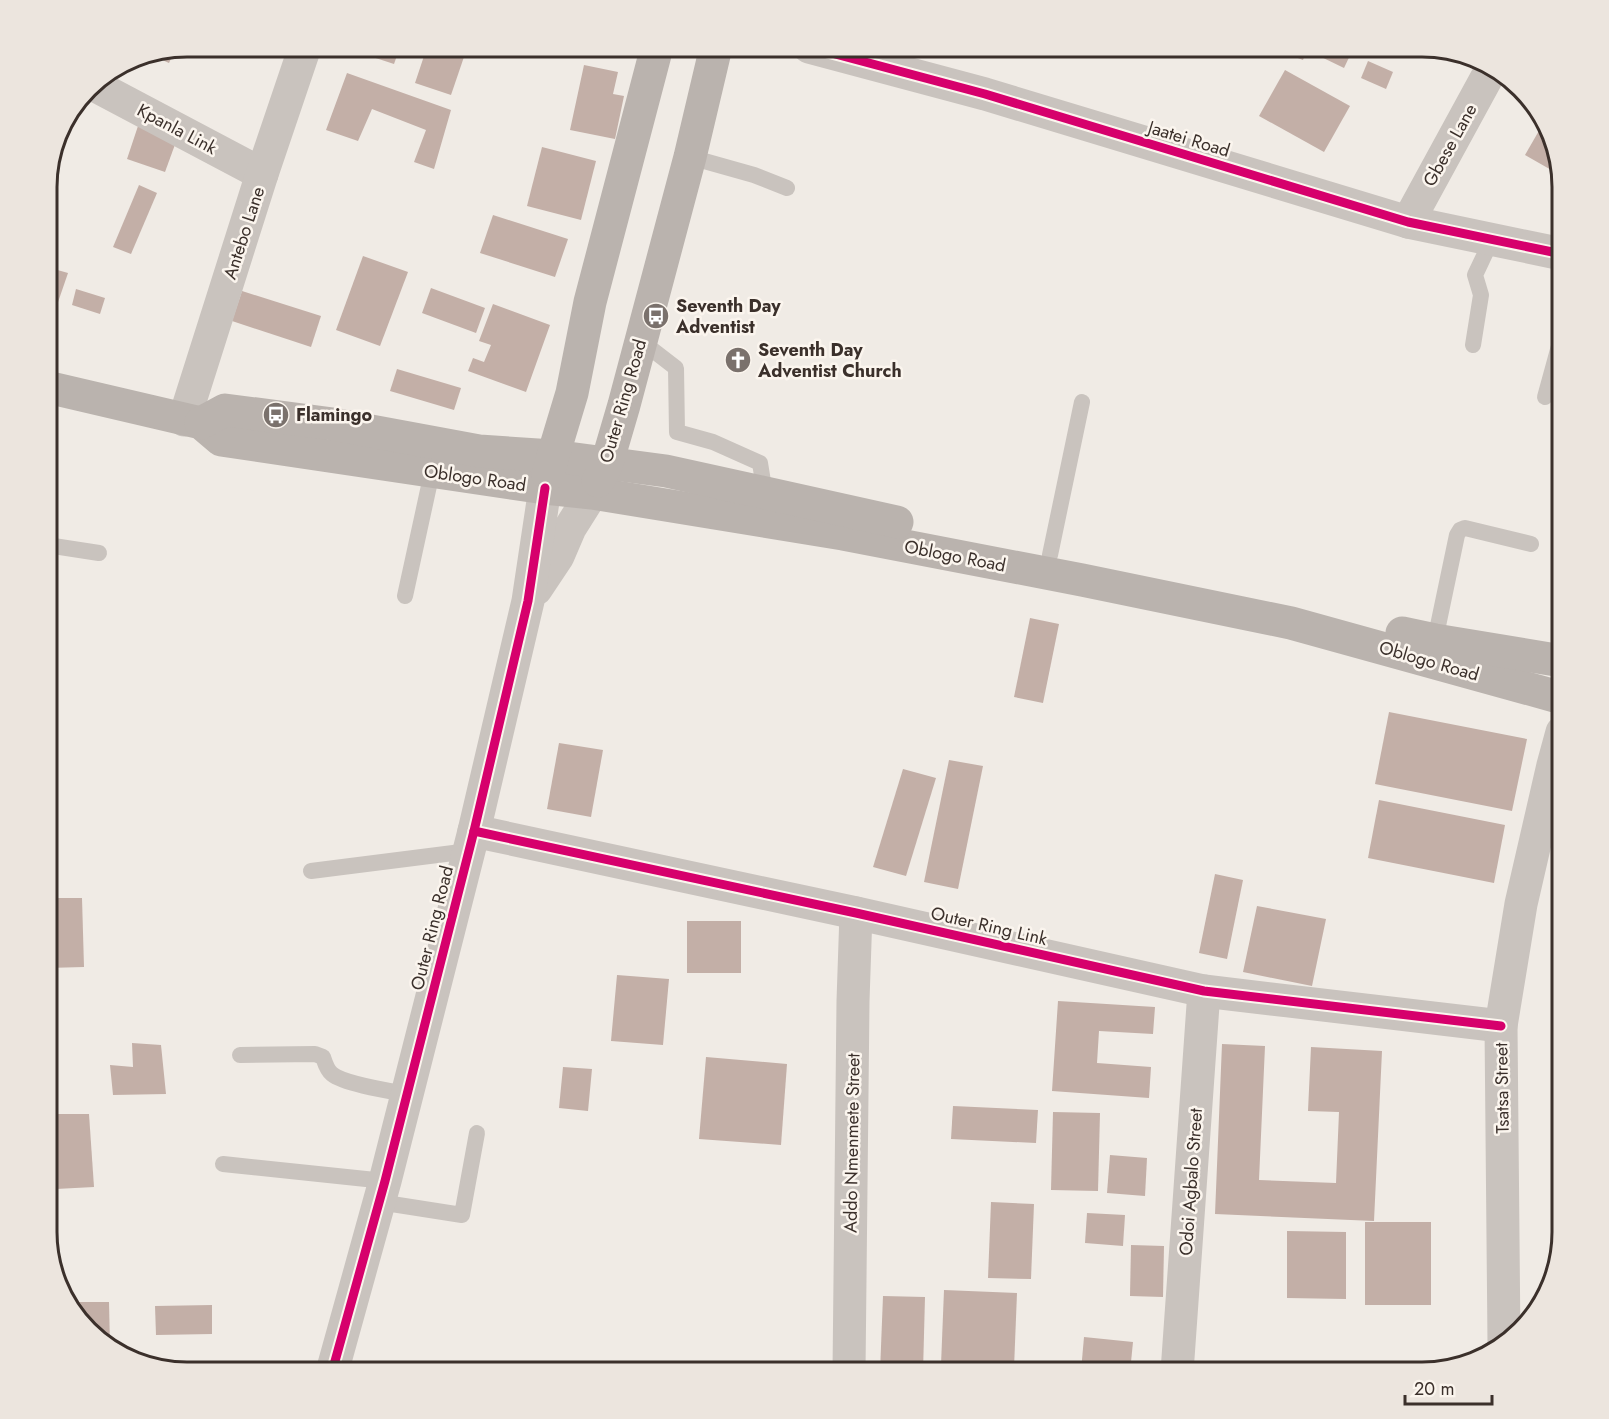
<svg xmlns="http://www.w3.org/2000/svg" width="1609" height="1419" font-family="Jost,sans-serif">
	<style>
		.building { fill: #c3afa7 }
		.lines { fill: none; stroke-linecap: round; stroke-linejoin: round }
		.lane { stroke: #c9c3be; stroke-width: 16 }
		.street { stroke: #c9c3be; stroke-width: 33 }
		.secondary { stroke: #bab3ae; stroke-width: 33 }
		.cycleway-casing { stroke: #fbf5ee; stroke-width: 13 }
		.cycleway { stroke: #d6006c; stroke-width: 9 }
		.labels { text-anchor: middle; stroke-width: 5; stroke-linejoin: round; paint-order: stroke }
		.street-label { font-size: 18px; fill: #3b302b; stroke: #fbf5ee }
		.poi-label { font-size: 18px; font-weight: bold; fill: #3b302b; stroke: #fbf5ee; text-anchor: start }
		.rim { fill: none; stroke: #3b302b; stroke-width: 3 }
	</style>
	<rect width="100%" height="100%" fill="#f0ebe5"/>
	<g class="building">
		<polygon points="342,47 400,47 394,64"/>
		<polygon points="427,47 452,47 466,51 451,95 415,83"/>
		<polygon points="1269,47 1308,47 1303,60"/>
		<polygon points="1317,47 1354,47 1344,68 1313,53"/>
		<polygon points="175,49 169,63 149,54 162,51"/>
		<polygon points="1368,61 1393,72 1386,89 1361,78"/>
		<polygon points="584,65 618,72 613,94 624,96 615,139 570,130"/>
		<polygon points="1285,70 1350,106 1324,152 1259,116"/>
		<polygon points="347,73 451,110 434,169 414,162 426,130 372,109 358,141 326,130"/>
		<polygon points="1544,122 1552,133 1560,175 1525,155"/>
		<polygon points="138,126 177,139 165,172 127,159"/>
		<polygon points="542,147 596,161 581,220 527,206"/>
		<polygon points="139,185 157,193 131,254 113,247"/>
		<polygon points="493,215 568,239 555,277 480,253"/>
		<polygon points="363,256 408,272 380,346 336,330"/>
		<polygon points="47,267 68,273 57,305 47,302"/>
		<polygon points="431,288 485,308 476,333 422,313"/>
		<polygon points="76,289 105,298 100,314 72,305"/>
		<polygon points="242,291 321,316 311,347 232,321"/>
		<polygon points="493,304 550,325 526,392 468,371 473,358 484,362 491,345 479,341"/>
		<polygon points="397,369 461,388 454,410 390,391"/>
		<polygon points="1030,618 1059,624 1043,703 1014,697"/>
		<polygon points="1389,712 1527,739 1512,811 1375,784"/>
		<polygon points="559,743 603,750 591,817 547,809"/>
		<polygon points="949,760 983,766 958,889 924,882"/>
		<polygon points="903,769 936,778 906,876 873,867"/>
		<polygon points="1379,800 1505,825 1494,883 1368,858"/>
		<polygon points="1215,874 1243,880 1227,959 1199,953"/>
		<polygon points="47,898 82,898 84,967 47,968"/>
		<polygon points="1257,906 1326,919 1312,986 1243,972"/>
		<rect x="687" y="921" width="54" height="52"/>
		<polygon points="617,975 669,979 663,1045 611,1041"/>
		<polygon points="1058,1001 1155,1007 1153,1034 1099,1031 1097,1063 1151,1067 1149,1098 1052,1091"/>
		<polygon points="132,1043 161,1045 166,1094 113,1095 110,1065 133,1067"/>
		<polygon points="1222,1044 1265,1046 1259,1180 1336,1183 1339,1112 1308,1111 1311,1047 1382,1051 1374,1221 1215,1214"/>
		<polygon points="706,1057 787,1064 781,1145 699,1139"/>
		<polygon points="563,1067 592,1069 588,1111 559,1108"/>
		<polygon points="953,1106 1038,1110 1036,1143 951,1139"/>
		<polygon points="1053,1112 1100,1113 1098,1191 1051,1190"/>
		<polygon points="54,1114 89,1114 94,1187 56,1189"/>
		<polygon points="1110,1155 1147,1158 1145,1196 1107,1193"/>
		<polygon points="991,1202 1034,1204 1031,1279 988,1278"/>
		<polygon points="1087,1213 1125,1215 1123,1246 1085,1243"/>
		<rect x="1365" y="1222" width="66" height="83"/>
		<polygon points="1287,1231 1346,1232 1346,1299 1287,1298"/>
		<polygon points="1131,1245 1164,1246 1163,1297 1130,1296"/>
		<polygon points="944,1290 1017,1293 1014,1368 941,1365"/>
		<polygon points="883,1296 925,1297 923,1372 880,1372"/>
		<polygon points="67,1302 109,1302 110,1346 88,1331"/>
		<polygon points="212,1305 212,1334 156,1335 155,1306"/>
		<polygon points="1084,1337 1133,1342 1130,1372 1081,1371"/>
	</g>
	<g class="lines">
		<g class="lane">
			<polyline points="690,157 754,175 787,188"/>
			<polyline points="641,341 676,368 677,432 713,442 760,463 765,494"/>
			<polyline points="1473,345 1481,295 1475,275 1492,239"/>
			<polyline points="1545,397 1562,335"/>
			<polyline points="47,545 99,553"/>
			<polyline points="1050,555 1082,402"/>
			<polyline points="405,596 432,472"/>
			<polyline points="1435,640 1457,535 1460,530 1465,528 1531,544"/>
			<polyline points="311,871 469,851"/>
			<path d="M 240,1055 L 315,1054 L 323,1057 C 325,1063 327,1070 332,1074 C 344,1084 390,1091 407,1094"/>
			<polyline points="223,1164 385,1181"/>
			<polyline points="379,1202 462,1215 477,1133"/>
		</g>
		<g class="street">
			<polyline points="809,47 985,94 1408,222 1562,254"/>
			<polyline points="92,84 262,174"/>
			<polyline points="1408,222 1492,68"/>
			<polyline points="184,420 262,174 305,47"/>
			<polyline points="536,589 558,556 570,528 592,493"/>
			<polyline points="474,831 856,913 1204,991 1501,1026"/>
			<polyline points="1504,1343 1501,1026 1521,904 1553,765 1562,732"/>
			<polyline points="332,1372 385,1181 474,831 528,601 545,488"/>
			<polyline points="849,1372 853,1001 856,913"/>
			<polyline points="1177,1372 1204,991"/>
		</g>
		<g class="secondary">
			<polyline points="47,387 201,423 221,440 545,488 592,493 843,534 1082,580 1291,623 1562,698"/>
			<polyline points="201,423 225,410 333,424 479,451 553,456 666,471 897,522"/>
			<polyline points="548,475 553,456 572,393 590,302 657,47"/>
			<polyline points="598,481 607,463 624,405 690,157 716,47"/>
			<polyline points="1402,633 1435,640 1562,661"/>
		</g>
		<defs>
			<g id="cycleway">
				<polyline points="809,47 985,94 1408,222 1562,254"/>
				<polyline points="474,831 856,913 1204,991 1501,1026"/>
				<polyline points="332,1372 385,1181 474,831 528,601 545,488"/>
			</g>
		</defs>
		<use href="#cycleway" class="cycleway-casing"/>
		<use href="#cycleway" class="cycleway"/>
	</g>
	<defs>
		<symbol id="bus-disc" viewBox="-11 -11 22 22"><circle r="9.5" fill="#7a716c" stroke="#fbf5ee"/><path d="M-5-6H5V4H4V6H2V4H-2V6H-4V4H-5ZM-3.5-4V0h7V-4ZM-3.5 1.2v1.5H-2V1.2ZM2 1.2v1.5H3.5V1.2Z" fill="#fff"/></symbol>
		<symbol id="church-disc" viewBox="-11 -11 22 22"><circle r="9.5" fill="#7a716c" stroke="#fbf5ee"/><path d="M-1.2-6h2.4v3.5h3.3v2.4h-3.3V6h-2.4V-.1h-3.3v-2.4h3.3Z" fill="#fff"/></symbol>
	</defs>
	<g fill-rule="evenodd">
		<use href="#bus-disc" x="641" y="301" width="30" height="30"/>
		<use href="#church-disc" x="723" y="345" width="30" height="30"/>
		<use href="#bus-disc" x="261" y="400" width="30" height="30"/>
	</g>
	<g class="labels">
		<g class="street-label">
			<text transform="translate(177 129) rotate(28)" y="6">Kpanla Link</text>
			<text transform="translate(1189 139) rotate(17)" y="6">Jaatei Road</text>
			<text transform="translate(1450 145) rotate(-61)" y="6">Gbese Lane</text>
			<text transform="translate(244 233) rotate(-72)" y="6">Antebo Lane</text>
			<text transform="translate(623 401) rotate(-74)" y="6">Outer Ring Road</text>
			<text transform="translate(475 478) rotate(8)" y="6">Oblogo Road</text>
			<text transform="translate(955 556) rotate(11)" y="6">Oblogo Road</text>
			<text transform="translate(1429 661) rotate(16)" y="6">Oblogo Road</text>
			<text transform="translate(989 926) rotate(13)" y="6">Outer Ring Link</text>
			<text transform="translate(432 928) rotate(-76)" y="6">Outer Ring Road</text>
			<text transform="translate(1502 1088) rotate(-91)" y="6">Tsatsa Street</text>
			<text transform="translate(852 1143) rotate(-89)" y="6">Addo Nmenmete Street</text>
			<text transform="translate(1191 1182) rotate(-86)" y="6">Odoi Agbalo Street</text>
		</g>
		<g class="poi-label">
			<text x="676" y="312">Seventh Day<tspan x="676" dy="21">Adventist</tspan></text>
			<text x="758" y="356">Seventh Day<tspan x="758" dy="21">Adventist Church</tspan></text>
			<text x="296" y="421">Flamingo</text>
		</g>
	</g>
	<path d="M0 0H1609V1419H0ZM187 57H1422A130 130 0 0 1 1552 187V1232A130 130 0 0 1 1422 1362H187A130 130 0 0 1 57 1232V187A130 130 0 0 1 187 57Z" fill="#ece5de" fill-rule="evenodd"/>
	<path class="rim" d="M187 57H1422A130 130 0 0 1 1552 187V1232A130 130 0 0 1 1422 1362H187A130 130 0 0 1 57 1232V187A130 130 0 0 1 187 57Z"/>
	<path d="M1405 1395v9h87v-9" fill="none" stroke="#3b302b" stroke-width="3"/>
	<text x="1414" y="1395" font-size="18" fill="#3b302b" stroke="#fbf5ee" stroke-width="4.5" paint-order="stroke">20 m</text>
</svg>
